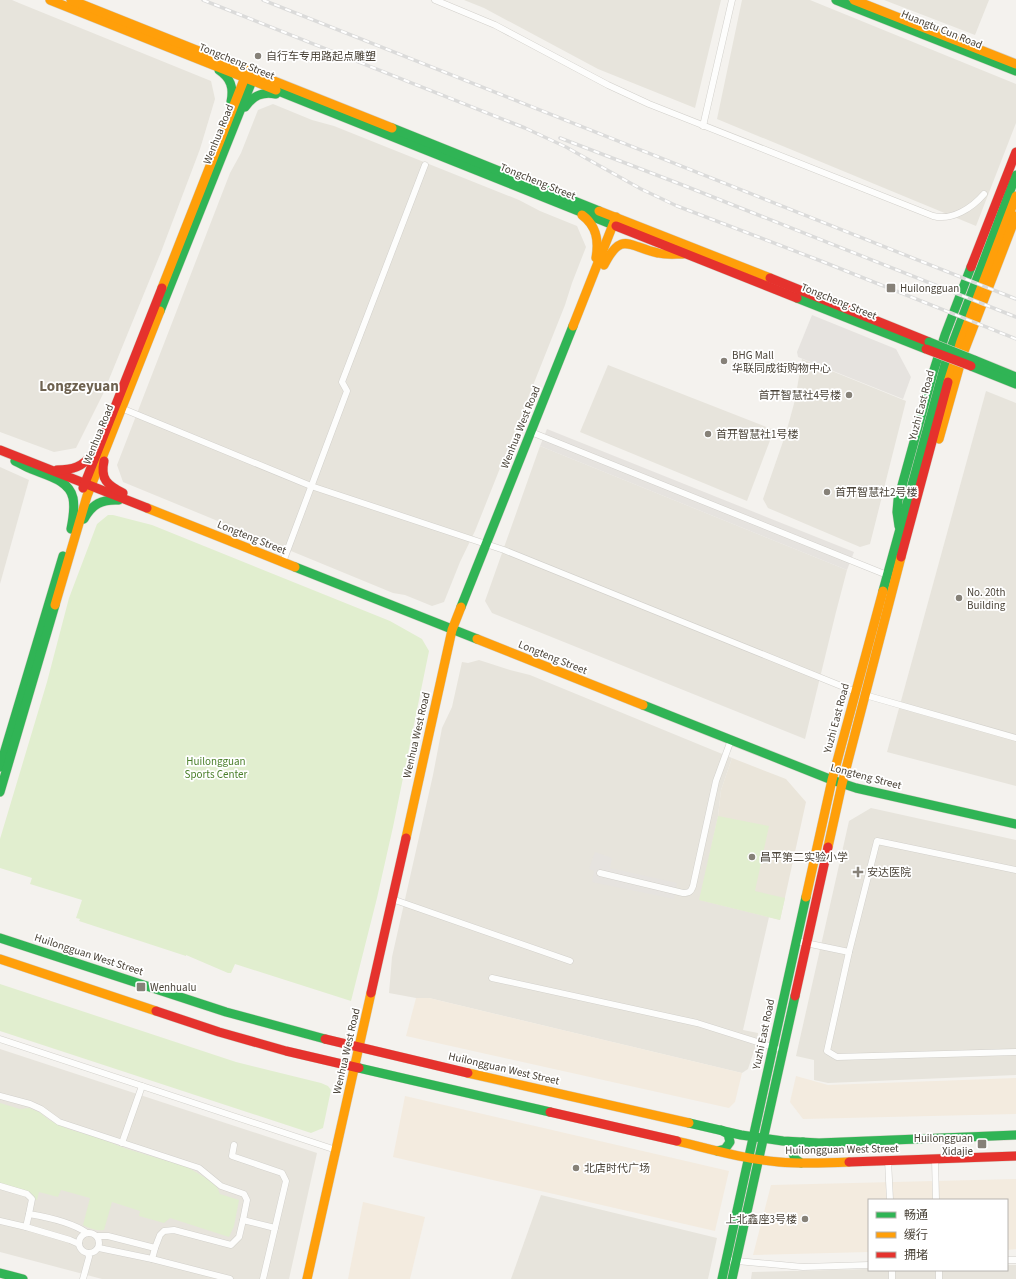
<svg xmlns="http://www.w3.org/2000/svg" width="1016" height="1279" font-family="'Source Sans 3','Noto Sans SC',sans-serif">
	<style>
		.residential { fill: #e7e4dc }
		.commercial { fill: #f3ebdf }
		.education { fill: #eae5da }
		.green { fill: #e1eecf }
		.parking { fill: #e6e3df }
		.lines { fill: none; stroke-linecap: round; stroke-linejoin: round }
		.street-casing { stroke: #d2d0cb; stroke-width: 7 }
		.fast-casing { stroke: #d3cfc5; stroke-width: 10 }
		.slow-casing { stroke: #d3cfc5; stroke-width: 10 }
		.jam-casing { stroke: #d3cfc5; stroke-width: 10 }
		.street { stroke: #fdfdfc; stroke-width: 6 }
		.fast { stroke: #30b455; stroke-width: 9 }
		.slow { stroke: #ff9f0a; stroke-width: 9 }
		.jam { stroke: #e5322d; stroke-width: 9 }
		.rail-casing { stroke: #dbdbda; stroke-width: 3.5 }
		.rail { stroke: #fff; stroke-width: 2; stroke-dasharray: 6; stroke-linecap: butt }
		.fast-bridge-casing { stroke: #d3cfc5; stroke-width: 10; stroke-linecap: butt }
		.jam-bridge-casing { stroke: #d3cfc5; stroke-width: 10; stroke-linecap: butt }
		.fast-bridge { stroke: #30b455; stroke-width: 9 }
		.jam-bridge { stroke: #e5322d; stroke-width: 9 }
		.poi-dot { fill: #868178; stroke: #fff; stroke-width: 1.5 }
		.labels { text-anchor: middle; stroke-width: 3.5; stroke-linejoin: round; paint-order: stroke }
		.street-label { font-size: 11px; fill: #4b4439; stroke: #fff }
		.poi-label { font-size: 11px; fill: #4b4439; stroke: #fff; text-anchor: start }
		.park-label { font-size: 11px; fill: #4a7f2a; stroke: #fff }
		.district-label { font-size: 15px; font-weight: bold; fill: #6e6250; stroke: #fff }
	</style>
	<rect width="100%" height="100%" fill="#f4f2ee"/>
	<g class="residential">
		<polygon points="0,0 12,0 19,3 211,81 215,99 200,149 161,252 103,394 76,448 54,452 0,432"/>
		<polygon points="464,0 721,0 695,108 598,69 484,8"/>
		<polygon points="742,0 810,0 1016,84 1016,123 976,226 717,119"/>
		<polygon points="884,0 989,0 975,35"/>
		<polygon points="273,104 312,120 334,126 519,200 540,211 577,226 586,247 572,283 565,305 475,531 460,562 444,602 432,606 405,595 393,593 123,482 117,465 230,173 241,153 258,110"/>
		<polygon points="802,359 906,401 870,544 860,547 768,508 763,499 786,433 795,400"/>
		<polygon points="608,365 774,430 747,501 580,432"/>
		<polygon points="986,391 1016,403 1016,786 887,752"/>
		<polygon points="540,446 847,570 836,612 805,739 492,613 485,601"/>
		<polygon points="0,467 29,480 0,584"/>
		<polygon points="479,660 510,670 530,675 732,758 721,790 718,816 700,900 769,917 743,1030 758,1033 757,1042 748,1069 742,1073 429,998 416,998 389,993 392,957 433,775 442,728 452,707 462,662 468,663"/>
		<polygon points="871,808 1016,840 1016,1075 828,1083 814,1080 814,1060 796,1056 849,821"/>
		<polygon points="0,1049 317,1153 289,1279 102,1279 0,1252"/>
		<polygon points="541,1195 717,1238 708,1279 511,1279"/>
		<polygon points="1007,1265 1016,1265 1016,1279 751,1279 752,1272 869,1269 869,1270 1007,1270"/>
	</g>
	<g class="commercial">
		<polygon points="416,998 429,998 742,1073 735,1102 729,1108 406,1036"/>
		<polygon points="796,1076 828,1085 1016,1078 1016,1114 803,1119 790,1102"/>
		<polygon points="405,1096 729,1171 715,1231 393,1157"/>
		<polygon points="1016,1179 1016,1249 1007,1250 1007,1200 869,1200 869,1252 753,1255 771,1185"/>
		<polygon points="363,1202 425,1217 410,1279 348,1279"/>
	</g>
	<polygon class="education" points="732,758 786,779 806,802 780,920 699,900 718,816 721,790"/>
	<g class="green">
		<polygon points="108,515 113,515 152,525 390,621 422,639 429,651 393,827 377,898 351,1001 235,964 231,973 228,973 186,955 186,956 79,921 80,919 76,918 82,900 30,884 32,878 0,868 0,839 47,682 69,598 97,524"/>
		<polygon points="718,816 769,826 755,891 785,898 780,920 699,900"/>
		<polygon points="0,984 236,1062 321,1083 328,1086 331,1090 323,1128 311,1133 0,1031"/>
		<path d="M 0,1103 L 20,1109 L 29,1108 L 39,1112 L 49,1120 L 68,1129 L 99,1138 L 127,1149 L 187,1167 L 209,1180 L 217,1187 L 220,1194 L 239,1200 L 234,1226 L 229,1237 L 170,1218 L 164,1223 L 139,1216 L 140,1211 L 112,1202 L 104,1230 C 97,1231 90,1229 83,1225 L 90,1198 L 61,1190 L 58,1197 L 39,1192 L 37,1200 L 0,1184 Z"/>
	</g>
	<g class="parking">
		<polygon points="812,315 896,349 911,377 903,399 798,357 797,352"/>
		<polygon points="547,429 854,552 847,570 540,446"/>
		<polygon points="595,852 612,858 610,868 677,883 674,899 592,882 594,871 589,869"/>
	</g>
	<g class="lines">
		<defs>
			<g id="street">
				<path d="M 435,0 L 495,25 L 608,85 L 649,104 L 933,216 C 952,221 972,208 984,194"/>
				<polyline points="703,126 732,0"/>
				<polyline points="121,408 311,486 504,550 856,692"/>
				<polyline points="531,432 887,575"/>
				<polyline points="283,562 347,391 342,382 425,165"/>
				<polyline points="865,695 1016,738"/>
				<path d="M 600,873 L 683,893 C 689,893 691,892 693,886 L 716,781 L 731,740"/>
				<polyline points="392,899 570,961"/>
				<polyline points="796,941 849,952 877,841 1016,870"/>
				<polyline points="849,952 827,1051 837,1057 1016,1052"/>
				<polyline points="492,978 697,1023 776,1048"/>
				<polyline points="0,1039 336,1150"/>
				<polyline points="0,1096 30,1104 41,1109 59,1122 199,1168 221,1186 244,1194 247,1200 243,1220"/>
				<polyline points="122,1143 142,1086"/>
				<polyline points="234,1145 232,1156 282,1173 286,1181 263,1279"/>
				<polyline points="935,1159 936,1200"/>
				<polyline points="888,1160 890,1200"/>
				<path d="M 0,1186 L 27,1194 L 32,1199 L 29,1214 C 47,1217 73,1223 87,1233"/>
				<polyline points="29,1214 26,1227 70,1240 79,1244"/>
				<polyline points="0,1221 26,1227"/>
				<circle cx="89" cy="1243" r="10"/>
				<polyline points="97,1236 108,1236 155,1248 152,1259 99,1248"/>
				<polyline points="155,1248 160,1235 164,1231 174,1230 231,1245 239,1237 243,1220 275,1228"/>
				<polyline points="152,1259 230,1279"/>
				<polyline points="726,1260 803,1267 869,1265"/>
				<polyline points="1007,1260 1016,1260"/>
				<polyline points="892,1270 892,1279"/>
				<polyline points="939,1270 939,1279"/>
				<polyline points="83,1279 89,1257 88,1253"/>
			</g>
			<g id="fast">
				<polyline points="836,0 1016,71"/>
				<path d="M 219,70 C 231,78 234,88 231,102"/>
				<polyline points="276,90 616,226"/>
				<path d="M 245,107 C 253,96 262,91 276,94"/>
				<polyline points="392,128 599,211"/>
				<polyline points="797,298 926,349"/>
				<polyline points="160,311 254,76"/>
				<polyline points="974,360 1016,377"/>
				<polyline points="971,366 1016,384"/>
				<path d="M 15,461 C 20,463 24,466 29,468 C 44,475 69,479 73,498 C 75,508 73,519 71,529"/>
				<path d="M 84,519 C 92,504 102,499 119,500"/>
				<polyline points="899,526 897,512 898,500 933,373 945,335 971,267"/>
				<polyline points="295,567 477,639"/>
				<polyline points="883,591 946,361 1016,175"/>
				<polyline points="461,607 573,326"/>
				<polyline points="643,705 832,780 856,788 1016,824"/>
				<polyline points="0,767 63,556"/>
				<polyline points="0,792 55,605"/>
				<polyline points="0,938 226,1012 325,1039"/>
				<polyline points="359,1068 550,1112"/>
				<polyline points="689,1123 741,1135 783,1141 819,1143 1016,1135"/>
				<polyline points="717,1151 725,1149 730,1142 728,1134 721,1130"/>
				<polyline points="801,1163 795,1159 792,1151 796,1145 803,1142"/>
				<polyline points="0,1273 23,1279"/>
				<polyline points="722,1279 806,897"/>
				<polyline points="732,1279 795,996"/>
			</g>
			<g id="slow">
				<polyline points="50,0 276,90"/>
				<polyline points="71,0 392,128"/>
				<polyline points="854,0 1016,64"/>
				<polyline points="599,211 770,278"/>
				<path d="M 582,215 C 597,226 599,241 596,258"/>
				<path d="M 604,265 C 622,230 629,247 658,253 C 666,255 675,254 683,254"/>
				<polyline points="162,288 247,72"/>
				<polyline points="573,326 616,217"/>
				<polyline points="948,382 961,341 1016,196"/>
				<polyline points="939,439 963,354 1016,216"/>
				<polyline points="147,508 295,567"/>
				<polyline points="55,605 87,496 160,311"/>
				<polyline points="477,639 643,705"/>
				<polyline points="406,838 452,630 461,607"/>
				<polyline points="828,847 842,784 901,557"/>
				<polyline points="806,897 832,780 883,591"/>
				<polyline points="0,959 156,1011"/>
				<polyline points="468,1073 689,1123"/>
				<path d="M 677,1141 C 710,1149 744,1159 779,1162 C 802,1164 826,1163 849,1162"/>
				<polyline points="307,1279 371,993"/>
			</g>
			<g id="jam">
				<polyline points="616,226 797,298"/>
				<polyline points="971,267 1016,152"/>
				<polyline points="770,278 929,342"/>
				<polyline points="0,450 147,508"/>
				<path d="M 104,461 C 100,479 107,485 123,493"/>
				<path d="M 57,470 C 72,470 83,467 92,454"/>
				<polyline points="83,488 162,288"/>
				<polyline points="901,557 948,382"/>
				<polyline points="371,993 406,838"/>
				<polyline points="795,996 828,847"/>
				<polyline points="156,1011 219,1032 286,1051 359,1068"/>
				<polyline points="325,1039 468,1073"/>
				<polyline points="550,1112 677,1141"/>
				<polyline points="849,1162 1016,1156"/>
			</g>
		</defs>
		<use href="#street" class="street-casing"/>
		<use href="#fast" class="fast-casing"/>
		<use href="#slow" class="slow-casing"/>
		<use href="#jam" class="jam-casing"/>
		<use href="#street" class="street"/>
		<use href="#fast" class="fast"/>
		<use href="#slow" class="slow"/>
		<use href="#jam" class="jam"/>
		<defs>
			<g id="rail">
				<polyline points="203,0 525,128 566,147 641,189 677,206 821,261 1016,339"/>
				<polyline points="263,0 1016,299"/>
				<polyline points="560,138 680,184 1016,317"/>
			</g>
		</defs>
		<use href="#rail" class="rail-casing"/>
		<use href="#rail" class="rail"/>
		<defs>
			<polyline id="fast-bridge" points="929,342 974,360"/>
			<polyline id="jam-bridge" points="926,349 971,366"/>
		</defs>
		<use href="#fast-bridge" class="fast-bridge-casing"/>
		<use href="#jam-bridge" class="jam-bridge-casing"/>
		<use href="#fast-bridge" class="fast-bridge"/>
		<use href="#jam-bridge" class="jam-bridge"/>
	</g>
	<g class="poi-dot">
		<circle cx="258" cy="56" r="4"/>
		<rect x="886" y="283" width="10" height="10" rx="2"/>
		<circle cx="724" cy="361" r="4"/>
		<circle cx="849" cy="395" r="4"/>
		<circle cx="708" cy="434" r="4"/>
		<circle cx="827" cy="492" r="4"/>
		<circle cx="959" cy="598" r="4"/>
		<circle cx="752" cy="857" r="4"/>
		<path d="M856 866h4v4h4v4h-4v4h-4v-4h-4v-4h4z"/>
		<rect x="136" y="982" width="10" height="10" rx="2"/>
		<rect x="977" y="1139" width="10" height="10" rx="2"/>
		<circle cx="576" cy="1168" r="4"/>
		<circle cx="805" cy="1219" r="4"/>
	</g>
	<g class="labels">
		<g class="street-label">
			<text transform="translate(942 29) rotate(22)" y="4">Huangtu Cun Road</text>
			<text transform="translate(237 61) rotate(22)" y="4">Tongcheng Street</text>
			<text transform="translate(218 134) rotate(-68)" y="4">Wenhua Road</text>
			<text transform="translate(538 181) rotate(22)" y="4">Tongcheng Street</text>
			<text transform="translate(839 301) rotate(22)" y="4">Tongcheng Street</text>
			<text transform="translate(921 405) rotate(-75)" y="4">Yuzhi East Road</text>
			<text transform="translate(520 427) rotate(-68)" y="4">Wenhua West Road</text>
			<text transform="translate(98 434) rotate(-68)" y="4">Wenhua Road</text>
			<text transform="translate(252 537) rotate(22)" y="4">Longteng Street</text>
			<text transform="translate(553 657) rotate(22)" y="4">Longteng Street</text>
			<text transform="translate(836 718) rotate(-75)" y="4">Yuzhi East Road</text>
			<text transform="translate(416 735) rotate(-77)" y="4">Wenhua West Road</text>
			<text transform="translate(866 776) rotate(15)" y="4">Longteng Street</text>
			<text transform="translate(89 954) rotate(18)" y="4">Huilongguan West Street</text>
			<text transform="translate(763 1034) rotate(-78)" y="4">Yuzhi East Road</text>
			<text transform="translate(346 1051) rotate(-77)" y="4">Wenhua West Road</text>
			<text transform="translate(504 1068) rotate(13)" y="4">Huilongguan West Street</text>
			<text transform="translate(842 1149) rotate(-1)" y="4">Huilongguan West Street</text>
		</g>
		<g class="poi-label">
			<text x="266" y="60">自行车专用路起点雕塑</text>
			<text x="900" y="292">Huilongguan</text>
			<text x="732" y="359">BHG Mall<tspan x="732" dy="13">华联同成街购物中心</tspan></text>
			<text x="841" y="399" text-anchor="end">首开智慧社4号楼</text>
			<text x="716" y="438">首开智慧社1号楼</text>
			<text x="835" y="496">首开智慧社2号楼</text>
			<text x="967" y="596">No. 20th<tspan x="967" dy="13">Building</tspan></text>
			<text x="760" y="861">昌平第二实验小学</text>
			<text x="867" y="876">安达医院</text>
			<text x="150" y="991">Wenhualu</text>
			<text x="973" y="1142" text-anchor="end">Huilongguan<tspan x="973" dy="13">Xidajie</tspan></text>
			<text x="584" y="1172">北店时代广场</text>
			<text x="797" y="1223" text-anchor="end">上北鑫座3号楼</text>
		</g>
		<g class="park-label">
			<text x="216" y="765">Huilongguan<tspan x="216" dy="13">Sports Center</tspan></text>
		</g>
		<g class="district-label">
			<text x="79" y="391">Longzeyuan</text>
		</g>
	</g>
	<rect x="868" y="1199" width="140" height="72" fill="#ffffff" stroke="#b7b4b0"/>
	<rect x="876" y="1212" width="20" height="6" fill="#30b455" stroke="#b7b4b0"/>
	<text x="904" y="1219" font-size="12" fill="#4b4439">畅通</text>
	<rect x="876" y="1232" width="20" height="6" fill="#ff9f0a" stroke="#b7b4b0"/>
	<text x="904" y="1239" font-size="12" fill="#4b4439">缓行</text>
	<rect x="876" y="1252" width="20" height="6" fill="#e5322d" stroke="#b7b4b0"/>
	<text x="904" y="1259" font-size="12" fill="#4b4439">拥堵</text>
</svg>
